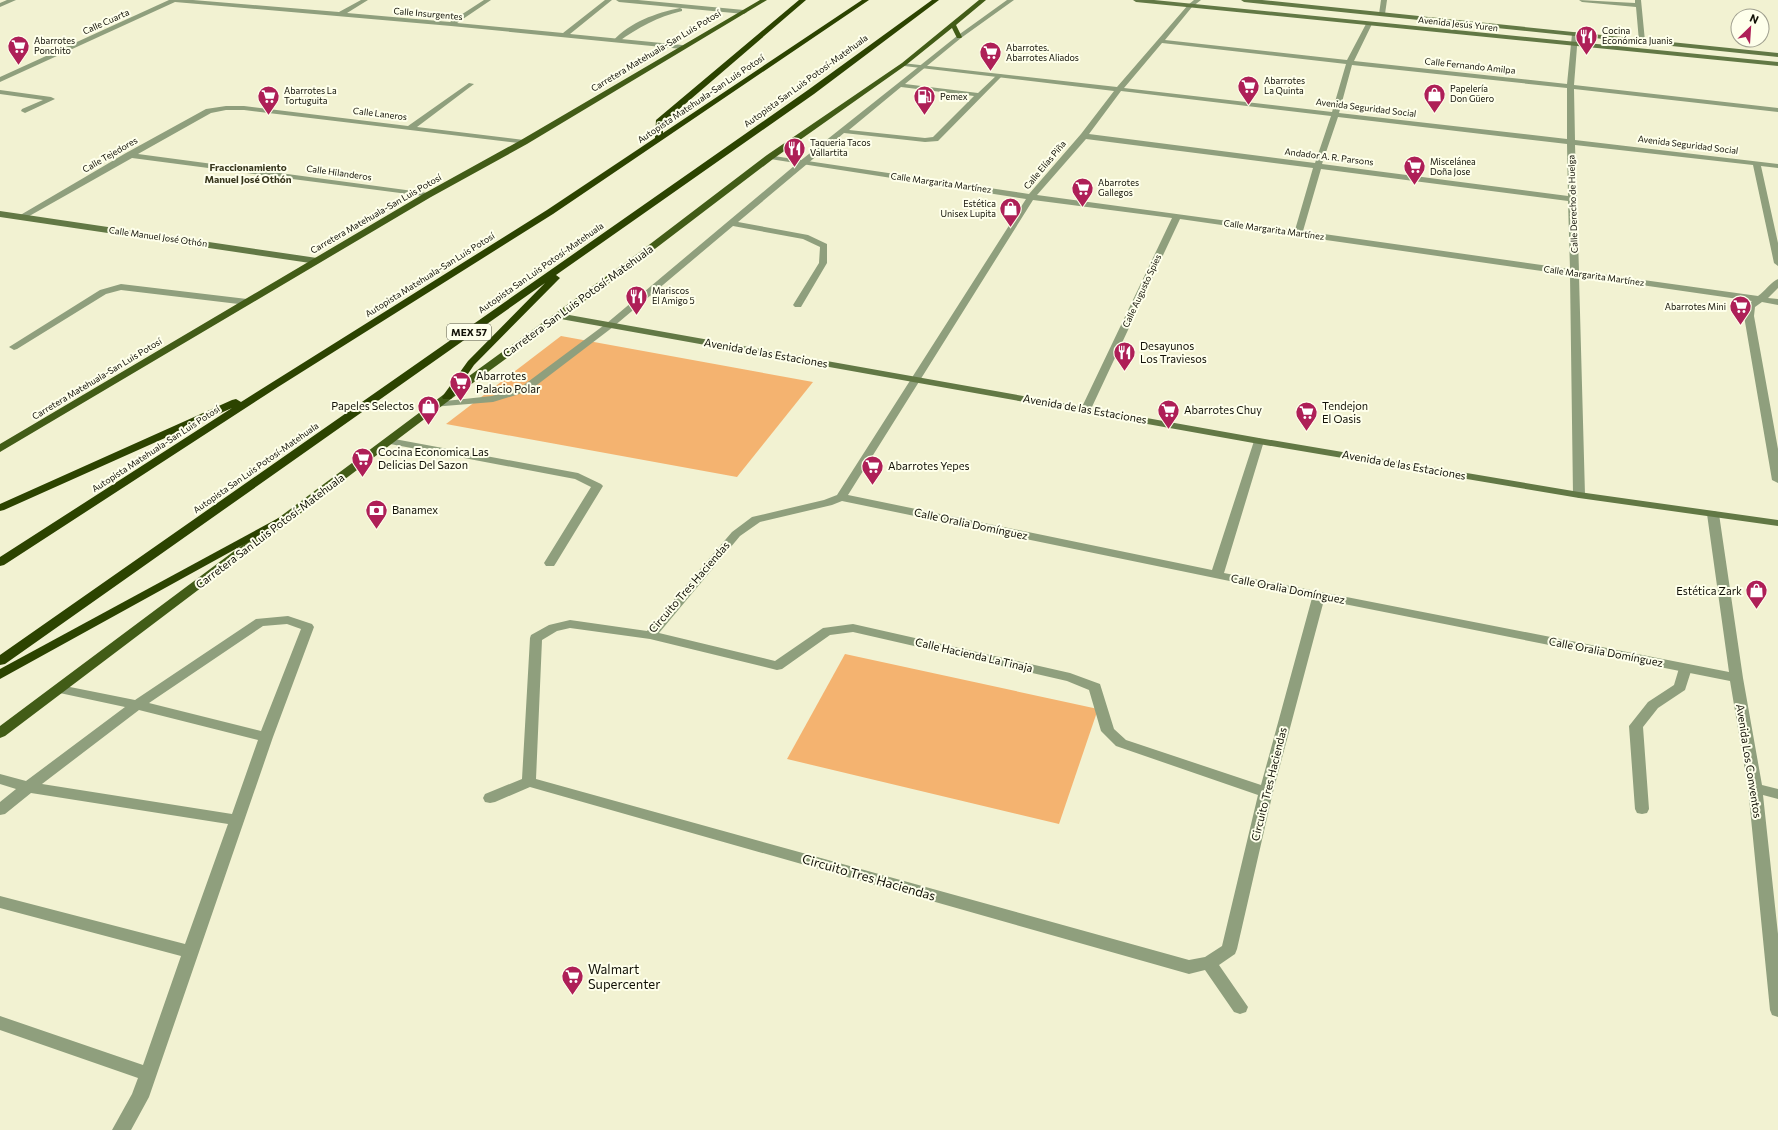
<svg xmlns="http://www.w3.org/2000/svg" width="1778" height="1130" font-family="Commissioner,sans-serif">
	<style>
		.green { fill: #f4b370 }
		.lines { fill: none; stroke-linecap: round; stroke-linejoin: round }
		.lane { fill: #8f9f7d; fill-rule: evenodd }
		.street { fill: #8f9f7d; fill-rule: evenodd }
		.secondary { fill: #627845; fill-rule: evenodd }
		.primary { fill: #425c17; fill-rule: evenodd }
		.highway { fill: #2c4300; fill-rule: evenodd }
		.labels { text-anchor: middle; stroke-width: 4; stroke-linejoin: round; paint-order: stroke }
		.far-street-label { font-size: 9px; fill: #111006; stroke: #feffeb }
		.far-poi-label { font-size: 9px; fill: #111006; stroke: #feffeb; text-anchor: start }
		.far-neighbourhood-label { font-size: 10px; font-weight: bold; fill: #37361c; stroke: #feffeb }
		.shield { fill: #feffeb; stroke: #58584b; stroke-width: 1 }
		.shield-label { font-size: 10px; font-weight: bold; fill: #111006 }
		.street-label { font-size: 11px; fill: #111006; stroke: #feffeb }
		.poi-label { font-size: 11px; fill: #111006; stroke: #feffeb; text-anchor: start }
		.near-street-label { font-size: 13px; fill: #111006; stroke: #feffeb }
		.near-poi-label { font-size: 13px; fill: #111006; stroke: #feffeb; text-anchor: start }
	</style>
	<rect width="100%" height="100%" fill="#f2f2d2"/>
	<g class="green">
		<polygon points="561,336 813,382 737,477 446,424"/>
		<polygon points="845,654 1098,709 1059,824 787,759"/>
	</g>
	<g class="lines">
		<g class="lane">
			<polygon points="616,0 638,0 744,10 747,12 744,14 619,2"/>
			<path d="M 1007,0 L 1014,0 L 961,38 L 905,84 L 978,93 L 998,74 L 1003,75 L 938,141 L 925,142 L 844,133 L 738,222 L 808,235 L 827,244 L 827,263 L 801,307 L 795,307 L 793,305 L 819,263 L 820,247 L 803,239 L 733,226 L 613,327 L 529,391 L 493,402 L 432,407 L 431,405 L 436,402 L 492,396 L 521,387 L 607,323 L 800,161 L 897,84 L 957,36 ZM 901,87 L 974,96 L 933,137 L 925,138 L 849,130 Z"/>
			<path d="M 680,8 L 682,9 L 682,11 C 657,17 639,27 618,42 L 613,41 C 630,22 656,13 680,8 Z"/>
			<polygon points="0,90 51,97 55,99 25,113 21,111 22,109 43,100 0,94"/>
			<polygon points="121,284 247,299 252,302 247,305 121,290 106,294 17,349 14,350 9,347 100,290"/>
			<polygon points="389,438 578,473 601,484 603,486 556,563 554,566 546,566 544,563 591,487 575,479 385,443 384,441"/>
			<path d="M 288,616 L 312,624 L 314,627 L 273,737 L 149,1097 L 131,1130 L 112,1130 L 132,1094 L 138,1078 L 0,1030 L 0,1016 L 143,1065 L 181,956 L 0,908 L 0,896 L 185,944 L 228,824 L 31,793 L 5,814 L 0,815 L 0,802 L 16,789 L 0,784 L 0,774 L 26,781 L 125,707 L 55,692 L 53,689 L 55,686 L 60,685 L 135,700 L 256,619 ZM 287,624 L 301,629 L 261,731 L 149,703 L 263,626 ZM 139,710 L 258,740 L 232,814 L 42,784 Z"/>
			<polygon points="1685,664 1690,665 1692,668 1685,690 1658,708 1643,727 1649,809 1647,813 1642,814 1637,813 1635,809 1629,726 1648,702 1674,685 1680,665"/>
		</g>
		<g class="street">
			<polygon points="7,0 16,0 0,7 0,3"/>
			<polygon points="169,0 193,0 339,12 361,0 368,0 347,13 450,22 484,0 491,0 457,23 563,33 605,0 612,0 570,34 682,45 685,47 682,49 451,26 175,2 0,82 0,77"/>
			<path d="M 1194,0 L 1201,0 L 1192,7 L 1165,40 L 1347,60 L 1366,24 L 1369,22 L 1372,24 L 1354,61 L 1567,84 L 1572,34 L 1575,32 L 1578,34 L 1574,85 L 1778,108 L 1778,112 L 1574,89 L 1575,140 L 1778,164 L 1778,168 L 1761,166 L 1778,243 L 1778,266 L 1774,263 L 1753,165 L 1575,145 L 1579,271 L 1758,296 C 1764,292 1772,281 1778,279 L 1778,288 L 1768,298 L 1778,299 L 1778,305 L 1762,302 L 1755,307 L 1754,316 L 1778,449 L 1778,483 L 1772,480 L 1744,316 L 1746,306 L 1752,301 L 1579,276 L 1585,495 L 1579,498 L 1573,495 L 1570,275 L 1180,219 L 1091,409 L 1086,412 L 1082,411 L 1081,409 L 1172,218 L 1033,200 L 848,495 L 1212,570 L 1254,441 L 1259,438 L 1264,441 L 1224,573 L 1729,672 L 1707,514 L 1713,511 L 1717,512 L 1719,514 L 1743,678 L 1762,785 L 1778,789 L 1778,799 L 1763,795 L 1778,934 L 1778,1017 L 1772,1015 L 1770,1010 L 1748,788 L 1730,681 L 1324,600 L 1273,792 L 1237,949 L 1235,954 L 1219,965 L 1248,1007 L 1246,1012 L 1240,1014 L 1234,1012 L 1205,970 L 1189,974 L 530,787 L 495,802 L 490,803 L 485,802 L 483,798 L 485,794 L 522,779 L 530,638 L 531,635 L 549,625 L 570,620 L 647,631 L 732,532 L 752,517 L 824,500 L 837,495 L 1026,199 L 770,159 L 767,159 L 767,155 L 1029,194 L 1081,134 L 1114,91 L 904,66 L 902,65 L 902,63 L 1117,87 L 1188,5 ZM 1162,43 L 1346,64 L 1332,112 L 1124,88 ZM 1352,65 L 1567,88 L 1567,139 L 1339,113 ZM 1121,91 L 1331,116 L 1315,163 L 1089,134 ZM 1338,117 L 1567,144 L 1568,196 L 1322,164 ZM 1086,139 L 1313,168 L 1295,230 L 1037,195 ZM 1321,169 L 1568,201 L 1570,269 L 1303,231 ZM 842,501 L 1312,598 L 1261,785 L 1126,740 L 1114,729 L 1100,684 L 1070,673 L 853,624 L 823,628 L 775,661 L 659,633 L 740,536 L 760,522 L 832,505 ZM 570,628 L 650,639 L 777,670 L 782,669 L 830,635 L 853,632 L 1067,681 L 1089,690 L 1101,731 L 1116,746 L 1258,795 L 1222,946 L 1205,957 L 1189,960 L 536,779 L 542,640 L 557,631 Z"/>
			<polygon points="1381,0 1387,0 1385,14 1382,16 1379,14"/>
			<polygon points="1579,0 1635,3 1635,0 1641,0 1645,41 1642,43 1639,41 1636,7 1582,2"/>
			<polygon points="469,83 474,84 417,127 524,140 527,140 527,144 244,110 226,110 211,113 138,154 428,193 431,193 431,197 132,158 24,219 18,219 17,217 126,153 206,109 226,106 244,106 408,126"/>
		</g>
		<g class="secondary">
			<polygon points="1133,0 1154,0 1778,62 1778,66 1136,2"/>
			<polygon points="1241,0 1262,0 1778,53 1778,57 1244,2"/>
			<polygon points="0,211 317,258 321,261 317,264 0,217"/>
			<polygon points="558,313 1259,438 1579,492 1778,520 1778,526 1579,498 1259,444 555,318 553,316"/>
		</g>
		<g class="primary">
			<polygon points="760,0 767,0 527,144 431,197 0,452 0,444 425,193 521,140"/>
			<polygon points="979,0 986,0 956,25 962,37 961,38 957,38 952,28 906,65 773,159 643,258 451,399 5,736 0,738 0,726 443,395 637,254 767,155 902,63"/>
		</g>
		<g class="highway">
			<polygon points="799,0 806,0 663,123 663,133 862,0 869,0 553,214 278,387 4,565 0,566 0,557 232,408 4,510 0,511 0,504 232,400 236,399 241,402 547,210 655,138 656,120"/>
			<polygon points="932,0 939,0 814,94 556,275 560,278 558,280 474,365 451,399 443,399 442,397 468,361 545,283 5,664 0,665 0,655 808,90"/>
			<polygon points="297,508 303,511 301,513 0,679 0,669"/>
		</g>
	</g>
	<defs>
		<symbol id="restaurant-pin" viewBox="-11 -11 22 30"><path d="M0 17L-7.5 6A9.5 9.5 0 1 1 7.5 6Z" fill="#ae1f57" stroke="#feffeb"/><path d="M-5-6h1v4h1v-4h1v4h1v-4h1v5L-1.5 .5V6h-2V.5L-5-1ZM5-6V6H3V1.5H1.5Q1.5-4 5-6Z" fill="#fff"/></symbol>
		<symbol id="supermarket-pin" viewBox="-11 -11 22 30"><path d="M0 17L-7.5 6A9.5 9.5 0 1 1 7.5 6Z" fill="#ae1f57" stroke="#feffeb"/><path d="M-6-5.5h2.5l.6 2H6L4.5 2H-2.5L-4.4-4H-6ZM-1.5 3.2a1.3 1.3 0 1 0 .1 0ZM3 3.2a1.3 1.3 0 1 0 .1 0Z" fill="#fff"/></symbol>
		<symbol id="shop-pin" viewBox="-11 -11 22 30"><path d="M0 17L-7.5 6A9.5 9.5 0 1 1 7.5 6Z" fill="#ae1f57" stroke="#feffeb"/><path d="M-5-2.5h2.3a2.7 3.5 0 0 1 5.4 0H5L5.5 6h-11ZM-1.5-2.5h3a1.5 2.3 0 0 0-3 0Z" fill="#fff"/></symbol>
		<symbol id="fuel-pin" viewBox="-11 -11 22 30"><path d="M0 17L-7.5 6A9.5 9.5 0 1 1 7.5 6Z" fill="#ae1f57" stroke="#feffeb"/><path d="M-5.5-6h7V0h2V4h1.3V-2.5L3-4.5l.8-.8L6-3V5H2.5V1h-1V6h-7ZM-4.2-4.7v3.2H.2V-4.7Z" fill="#fff"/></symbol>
		<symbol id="bank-pin" viewBox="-11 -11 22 30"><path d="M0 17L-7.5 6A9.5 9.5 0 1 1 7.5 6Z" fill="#ae1f57" stroke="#feffeb"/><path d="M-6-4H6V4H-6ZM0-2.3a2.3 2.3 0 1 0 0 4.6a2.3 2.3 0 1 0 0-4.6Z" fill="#fff"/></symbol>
	</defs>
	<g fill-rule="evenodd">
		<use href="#restaurant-pin" x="1574" y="24" width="25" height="34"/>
		<use href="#supermarket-pin" x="6" y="34" width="25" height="34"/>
		<use href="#supermarket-pin" x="978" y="40" width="25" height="34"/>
		<use href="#supermarket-pin" x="1236" y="74" width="25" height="34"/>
		<use href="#shop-pin" x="1422" y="82" width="25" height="34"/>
		<use href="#supermarket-pin" x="256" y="84" width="25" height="34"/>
		<use href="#fuel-pin" x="912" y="84" width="25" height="34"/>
		<use href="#restaurant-pin" x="782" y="136" width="25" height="34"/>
		<use href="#supermarket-pin" x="1402" y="154" width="25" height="34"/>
		<use href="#supermarket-pin" x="1070" y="176" width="25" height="34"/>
		<use href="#shop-pin" x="998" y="196" width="25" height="34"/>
		<use href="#restaurant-pin" x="624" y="284" width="25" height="34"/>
		<use href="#supermarket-pin" x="1728" y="294" width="25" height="34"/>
		<use href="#restaurant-pin" x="1112" y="340" width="25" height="34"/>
		<use href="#supermarket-pin" x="448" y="370" width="25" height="34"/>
		<use href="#shop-pin" x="416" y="394" width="25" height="34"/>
		<use href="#supermarket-pin" x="1156" y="398" width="25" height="34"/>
		<use href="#supermarket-pin" x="1294" y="400" width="25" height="34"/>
		<use href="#supermarket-pin" x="350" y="446" width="25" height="34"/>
		<use href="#supermarket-pin" x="860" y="454" width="25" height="34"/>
		<use href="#bank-pin" x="364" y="498" width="25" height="34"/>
		<use href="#shop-pin" x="1744" y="578" width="25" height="34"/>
		<use href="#supermarket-pin" x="560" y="964" width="25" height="34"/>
	</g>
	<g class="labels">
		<g class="far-street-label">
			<text transform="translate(428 14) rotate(5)" y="3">Calle Insurgentes</text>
			<text transform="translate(106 22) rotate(-24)" y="3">Calle Cuarta</text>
			<text transform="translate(1458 24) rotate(6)" y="3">Avenida Jesús Yuren</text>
			<text transform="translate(656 51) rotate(-31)" y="3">Carretera Matehuala-San Luis Potosí</text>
			<text transform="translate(1470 66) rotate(6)" y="3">Calle Fernando Amilpa</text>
			<text transform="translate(806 81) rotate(-36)" y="3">Autopista San Luis Potosí-Matehuala</text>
			<text transform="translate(701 99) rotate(-34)" y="3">Autopista Matehuala-San Luis Potosí</text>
			<text transform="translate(1366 108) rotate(7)" y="3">Avenida Seguridad Social</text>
			<text transform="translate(380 114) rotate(7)" y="3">Calle Laneros</text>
			<text transform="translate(1688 145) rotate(7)" y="3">Avenida Seguridad Social</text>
			<text transform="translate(110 155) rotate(-30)" y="3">Calle Tejedores</text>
			<text transform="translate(1329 157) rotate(7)" y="3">Andador A. R. Parsons</text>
			<text transform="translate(1045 165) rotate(-50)" y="3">Calle Elías Piña</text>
			<text transform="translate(339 173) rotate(8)" y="3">Calle Hilanderos</text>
			<text transform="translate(941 183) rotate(8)" y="3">Calle Margarita Martínez</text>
			<text transform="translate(1573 204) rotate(-92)" y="3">Calle Derecho de Huelga</text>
			<text transform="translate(376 214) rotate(-30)" y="3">Carretera Matehuala-San Luis Potosí</text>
			<text transform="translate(1274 230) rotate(8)" y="3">Calle Margarita Martínez</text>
			<text transform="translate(158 237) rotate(8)" y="3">Calle Manuel José Othón</text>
			<text transform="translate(541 268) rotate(-35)" y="3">Autopista San Luis Potosí-Matehuala</text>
			<text transform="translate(430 275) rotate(-32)" y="3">Autopista Matehuala-San Luis Potosí</text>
			<text transform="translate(1594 276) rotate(8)" y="3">Calle Margarita Martínez</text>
			<text transform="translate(1142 291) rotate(-65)" y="3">Calle Augusto Spies</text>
			<text transform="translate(97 379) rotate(-31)" y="3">Carretera Matehuala-San Luis Potosí</text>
			<text transform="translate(156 449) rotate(-33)" y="3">Autopista Matehuala-San Luis Potosí</text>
			<text transform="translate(256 468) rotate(-35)" y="3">Autopista San Luis Potosí-Matehuala</text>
		</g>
		<g class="far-poi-label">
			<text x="1602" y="34">Cocina<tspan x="1602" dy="10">Económica Juanis</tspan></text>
			<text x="34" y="44">Abarrotes<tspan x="34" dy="10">Ponchito</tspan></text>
			<text x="1006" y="51">Abarrotes.<tspan x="1006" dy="10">Abarrotes Aliados</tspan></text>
			<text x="1264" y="84">Abarrotes<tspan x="1264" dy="10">La Quinta</tspan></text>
			<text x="1450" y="92">Papelería<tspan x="1450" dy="10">Don Güero</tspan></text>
			<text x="284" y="94">Abarrotes La<tspan x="284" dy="10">Tortuguita</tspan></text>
			<text x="940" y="100">Pemex</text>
			<text x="810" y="146">Taqueria Tacos<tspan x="810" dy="10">Vallartita</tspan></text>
			<text x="1430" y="165">Miscelánea<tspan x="1430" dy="10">Doña Jose</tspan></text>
			<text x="1098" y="186">Abarrotes<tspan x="1098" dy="10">Gallegos</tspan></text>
			<text x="996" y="207" text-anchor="end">Estética<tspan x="996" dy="10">Unisex Lupita</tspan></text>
			<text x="652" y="294">Mariscos<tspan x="652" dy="10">El Amigo 5</tspan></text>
			<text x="1726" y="310" text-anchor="end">Abarrotes Mini</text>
		</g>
		<g class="far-neighbourhood-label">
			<text x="248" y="171">Fraccionamiento<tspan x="248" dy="12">Manuel José Othón</tspan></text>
		</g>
		<rect class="shield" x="447" y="324" width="44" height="16" rx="3"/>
		<g class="shield-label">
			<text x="469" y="336">MEX 57</text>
		</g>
		<g class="street-label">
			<text transform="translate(578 301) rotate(-36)" y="4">Carretera San Luis Potosí-Matehuala</text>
			<text transform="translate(766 353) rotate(10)" y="4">Avenida de las Estaciones</text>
			<text transform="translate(1085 409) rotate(10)" y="4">Avenida de las Estaciones</text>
			<text transform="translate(1404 465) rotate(10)" y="4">Avenida de las Estaciones</text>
			<text transform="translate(971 524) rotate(12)" y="4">Calle Oralia Domínguez</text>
			<text transform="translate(270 531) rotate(-37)" y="4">Carretera San Luis Potosí-Matehuala</text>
			<text transform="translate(689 587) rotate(-49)" y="4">Circuito Tres Haciendas</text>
			<text transform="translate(1288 589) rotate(11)" y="4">Calle Oralia Domínguez</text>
			<text transform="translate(1606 652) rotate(11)" y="4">Calle Oralia Domínguez</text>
			<text transform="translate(974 655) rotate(13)" y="4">Calle Hacienda La Tinaja</text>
			<text transform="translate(1749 761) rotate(81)" y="4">Avenida Los Conventos</text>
			<text transform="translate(1269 784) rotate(-76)" y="4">Circuito Tres Haciendas</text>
		</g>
		<g class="poi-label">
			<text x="1140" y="350">Desayunos<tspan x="1140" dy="13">Los Traviesos</tspan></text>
			<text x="476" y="380">Abarrotes<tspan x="476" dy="13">Palacio Polar</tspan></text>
			<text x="414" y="410" text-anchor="end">Papeles Selectos</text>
			<text x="1322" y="410">Tendejon<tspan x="1322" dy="13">El Oasis</tspan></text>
			<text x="1184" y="414">Abarrotes Chuy</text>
			<text x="378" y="456">Cocina Economica Las<tspan x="378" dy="13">Delicias Del Sazon</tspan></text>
			<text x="888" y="470">Abarrotes Yepes</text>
			<text x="392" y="514">Banamex</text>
			<text x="1742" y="595" text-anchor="end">Estética Zark</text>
		</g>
		<g class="near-street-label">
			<text transform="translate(869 877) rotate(16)" y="5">Circuito Tres Haciendas</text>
		</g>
		<g class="near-poi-label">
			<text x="588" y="974">Walmart<tspan x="588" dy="15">Supercenter</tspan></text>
		</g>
	</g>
	<g transform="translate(1750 28) rotate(25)"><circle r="19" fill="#feffeb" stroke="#9f9f8f"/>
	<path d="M0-3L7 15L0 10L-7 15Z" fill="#ae1f57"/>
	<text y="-6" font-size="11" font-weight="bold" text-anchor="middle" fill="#111006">N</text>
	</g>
</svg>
